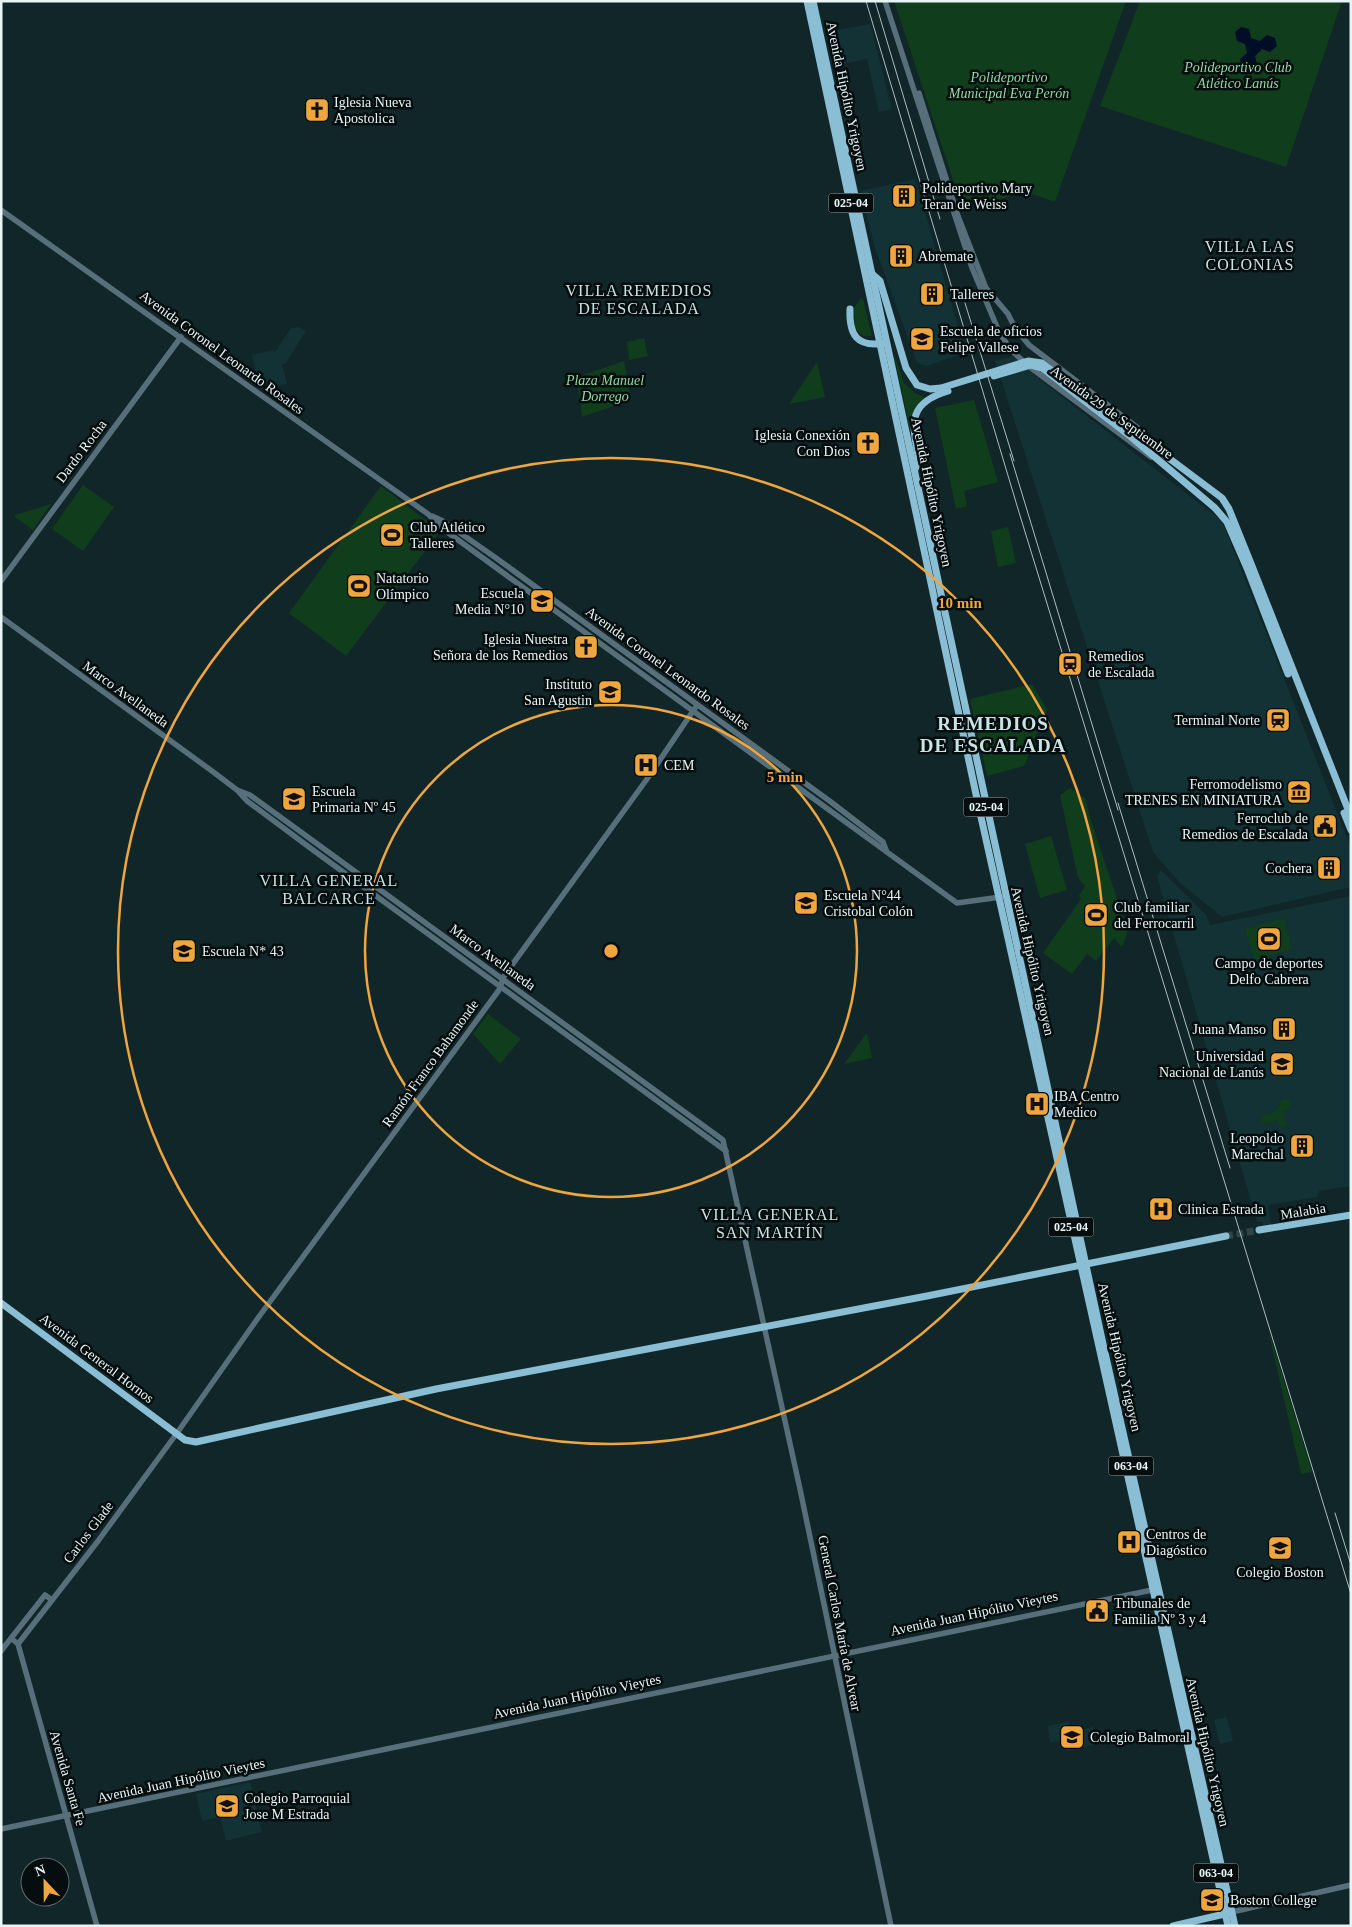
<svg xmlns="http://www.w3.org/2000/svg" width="1352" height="1927" font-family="Georgia,serif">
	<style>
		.built { fill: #123235 }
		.green { fill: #103d1c }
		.water { fill: #000d27 }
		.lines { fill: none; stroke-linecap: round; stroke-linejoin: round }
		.major-tunnel { stroke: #314547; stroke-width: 7; stroke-dasharray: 7 3.5; stroke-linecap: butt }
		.minor { stroke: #576f7a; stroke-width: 5.5 }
		.major { stroke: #8abed5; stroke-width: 7 }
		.rail { stroke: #aebdbe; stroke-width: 1 }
		.ring { fill: none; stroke: #f0a63f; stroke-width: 2.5 }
		.labels { text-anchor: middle; stroke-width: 5; stroke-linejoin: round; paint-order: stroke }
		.shield { fill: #050d0e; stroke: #a4afb0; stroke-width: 1 }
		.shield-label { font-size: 12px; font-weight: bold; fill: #e8f5f6 }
		.park-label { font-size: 14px; font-style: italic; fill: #94d9a1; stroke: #050d0e }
		.street-label { font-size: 14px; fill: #e8f5f6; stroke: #050d0e }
		.poi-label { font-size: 14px; fill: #e8f5f6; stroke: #050d0e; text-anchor: start }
		.quarter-label { font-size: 16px; letter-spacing: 1px; fill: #cae4e6; stroke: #050d0e }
		.district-label { font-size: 19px; font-weight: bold; letter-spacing: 1px; fill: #cae4e6; stroke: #050d0e }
		.centre { fill: #f0a63f; stroke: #050d0e; stroke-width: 2.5 }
		.ring-label { font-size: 15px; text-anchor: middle; font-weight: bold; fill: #f0a63f; stroke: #050d0e; stroke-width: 5; stroke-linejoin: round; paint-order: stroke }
	</style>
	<rect width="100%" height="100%" fill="#112628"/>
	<g class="built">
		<polygon points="870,24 892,109 879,112 867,59 835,66 827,32"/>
		<polygon points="915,179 966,353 926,366 917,363 875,248 860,191"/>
		<polygon points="299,327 306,331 286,363 282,364 287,384 265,388 258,384 252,355 272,350 275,352 291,328"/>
		<polygon points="1017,355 1029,371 1222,521 1351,848 1351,887 1222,917 1181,884 1153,852 995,361"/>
		<polygon points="1161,870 1206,915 1210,925 1351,896 1351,1186 1319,1191 1317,1197 1268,1205 1271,1224 1264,1225 1262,1222 1257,1222 1157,877"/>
		<polygon points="1227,1717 1233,1741 1220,1744 1214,1720"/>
		<polygon points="1069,1721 1071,1732 1093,1727 1097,1744 1067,1751 1066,1746 1061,1747 1059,1741 1050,1743 1048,1726"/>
		<polygon points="250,1782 262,1832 226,1841 220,1817 202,1821 196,1794"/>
	</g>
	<g class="green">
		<polygon points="894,1 1126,1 1055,202 1027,192 981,204 958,195"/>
		<polygon points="1140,1 1342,1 1286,167 1100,106"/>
		<polygon points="861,298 863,299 872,336 863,336 855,328 854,308"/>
		<polygon points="644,338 648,356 629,360 627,342"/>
		<path d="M 893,351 L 904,383 L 915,393 L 926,398 C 908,416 910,422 914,447 Z"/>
		<polygon points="624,361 631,400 582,417 577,377"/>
		<polygon points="817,362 825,397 789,404"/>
		<polygon points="974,400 998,482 964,491 967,506 956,509 935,408"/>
		<polygon points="83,485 114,507 83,551 52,529"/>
		<polygon points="381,486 440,531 346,656 289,613"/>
		<polygon points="51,504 33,530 15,517 15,515"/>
		<polygon points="1008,527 1016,563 998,567 991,531"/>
		<polygon points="1032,684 1047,709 1024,766 987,776 970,699"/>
		<polygon points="1070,788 1085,798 1092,824 1128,931 1122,947 1114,938 1096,961 1087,954 1072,974 1043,953 1081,899 1079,895 1085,886 1078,878 1060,795"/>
		<polygon points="1051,836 1067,890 1040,898 1025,844"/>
		<polygon points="1284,918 1292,949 1254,960 1245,929"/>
		<polygon points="488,1014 521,1039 500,1064 473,1034"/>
		<polygon points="867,1033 872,1058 844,1064"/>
		<path d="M 1288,1099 L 1291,1102 L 1289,1109 L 1284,1111 L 1283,1115 L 1287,1123 L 1285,1126 L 1280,1126 L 1276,1119 L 1271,1123 L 1263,1123 L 1261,1120 L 1264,1115 C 1273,1114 1280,1110 1281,1100 Z"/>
		<polygon points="1268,1329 1312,1472 1301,1474"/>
	</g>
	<polygon class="water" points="1241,27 1249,29 1251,38 1260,41 1267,35 1275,38 1277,46 1270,52 1262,49 1255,56 1257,64 1250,70 1242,66 1240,59 1247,53 1245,44 1237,41 1235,32"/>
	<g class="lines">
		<polyline class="major-tunnel" points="1226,1236 1259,1230"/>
		<g class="minor">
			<polyline points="885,1 972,268 1000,334 1012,351 1031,368 1151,457"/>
			<polyline points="919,93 958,216 986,288 1008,314 1015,328 1029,345 1138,428 1154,444"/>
			<polyline points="1,210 428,514 443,529 957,903 1001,897"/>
			<polyline points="432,516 443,521 496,558 831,802 883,842 886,850"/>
			<polyline points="1,581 181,337"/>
			<polyline points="1,617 216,774 237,790 247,801 313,850 726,1151"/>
			<polyline points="237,790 250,795 316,843 723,1140 800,1489 891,1926"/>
			<polyline points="12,1639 18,1644 97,1926"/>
			<polyline points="18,1644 98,1541 177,1433 258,1318 499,990 504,976 647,779 697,705"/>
			<polyline points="1,1651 45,1595 52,1600"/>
			<polyline points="1,1829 1157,1589"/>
			<polyline points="1232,1912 1351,1885"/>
		</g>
		<g class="major">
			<polyline points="807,1 977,799 1228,1926"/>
			<polyline points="813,1 1103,1344 1235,1926"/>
			<polyline points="872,274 880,281 906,368 917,385 930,389 941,388 1028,361 1042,363 1222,498 1229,509 1252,566 1351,817"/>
			<path d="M 850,309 C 849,334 856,348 885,343"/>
			<polyline points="994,376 1031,365 1042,368 1130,436 1215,508 1227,522 1247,568 1288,674"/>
			<path d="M 915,469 L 919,462 C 913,425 905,404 948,391"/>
			<polyline points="1344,813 1351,830"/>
			<polyline points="1259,1230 1351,1215"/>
			<polyline points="1,1303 185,1440 196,1442 436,1389 927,1296 1226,1236"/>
			<polyline points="1173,1926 1229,1913"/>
		</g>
		<g class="rail">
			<polyline points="866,1 1018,509 1351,1594"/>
			<polyline points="875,1 940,219"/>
			<polyline points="965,303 1014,461"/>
			<polyline points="1010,454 1118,810"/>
			<polyline points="1118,803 1230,1168"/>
			<polyline points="1335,1513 1351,1565"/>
		</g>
	</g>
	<g class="ring">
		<circle cx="611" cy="951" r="246"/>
		<circle cx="611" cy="951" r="493"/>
	</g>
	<defs>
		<symbol id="church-square" viewBox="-11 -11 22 22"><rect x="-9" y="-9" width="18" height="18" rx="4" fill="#f0a63f" stroke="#050d0e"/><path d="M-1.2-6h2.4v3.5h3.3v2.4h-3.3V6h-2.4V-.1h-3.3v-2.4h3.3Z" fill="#111"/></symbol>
		<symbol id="building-square" viewBox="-11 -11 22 22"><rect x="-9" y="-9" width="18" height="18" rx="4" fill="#f0a63f" stroke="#050d0e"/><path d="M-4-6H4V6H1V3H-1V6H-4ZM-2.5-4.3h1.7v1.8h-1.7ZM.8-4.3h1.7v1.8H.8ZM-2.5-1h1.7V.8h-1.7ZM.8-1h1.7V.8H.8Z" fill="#111"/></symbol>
		<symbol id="university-square" viewBox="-11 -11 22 22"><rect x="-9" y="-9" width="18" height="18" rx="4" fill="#f0a63f" stroke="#050d0e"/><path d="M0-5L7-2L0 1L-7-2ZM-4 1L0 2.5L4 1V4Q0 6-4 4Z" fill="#111"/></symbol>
		<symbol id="stadium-square" viewBox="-11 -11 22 22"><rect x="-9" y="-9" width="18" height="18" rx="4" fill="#f0a63f" stroke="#050d0e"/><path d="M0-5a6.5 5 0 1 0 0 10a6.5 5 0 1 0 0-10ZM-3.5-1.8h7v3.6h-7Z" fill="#111"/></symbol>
		<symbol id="school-square" viewBox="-11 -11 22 22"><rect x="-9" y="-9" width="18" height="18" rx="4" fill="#f0a63f" stroke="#050d0e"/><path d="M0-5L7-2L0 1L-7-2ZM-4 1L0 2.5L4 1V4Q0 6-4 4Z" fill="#111"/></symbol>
		<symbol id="station-square" viewBox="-11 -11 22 22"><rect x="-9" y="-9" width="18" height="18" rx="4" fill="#f0a63f" stroke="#050d0e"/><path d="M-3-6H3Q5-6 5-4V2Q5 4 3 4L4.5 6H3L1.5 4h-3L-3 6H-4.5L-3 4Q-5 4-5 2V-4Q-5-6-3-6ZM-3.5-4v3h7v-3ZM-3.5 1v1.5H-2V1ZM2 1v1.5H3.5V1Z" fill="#111"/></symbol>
		<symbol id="hospital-square" viewBox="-11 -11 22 22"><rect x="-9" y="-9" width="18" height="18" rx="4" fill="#f0a63f" stroke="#050d0e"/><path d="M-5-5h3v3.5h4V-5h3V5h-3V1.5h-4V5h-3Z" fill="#111"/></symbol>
		<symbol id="museum-square" viewBox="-11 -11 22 22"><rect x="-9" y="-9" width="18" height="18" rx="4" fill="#f0a63f" stroke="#050d0e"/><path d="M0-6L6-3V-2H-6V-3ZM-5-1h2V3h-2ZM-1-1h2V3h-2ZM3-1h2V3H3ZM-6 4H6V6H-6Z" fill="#111"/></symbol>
		<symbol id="civic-square" viewBox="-11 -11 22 22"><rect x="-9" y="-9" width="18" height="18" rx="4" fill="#f0a63f" stroke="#050d0e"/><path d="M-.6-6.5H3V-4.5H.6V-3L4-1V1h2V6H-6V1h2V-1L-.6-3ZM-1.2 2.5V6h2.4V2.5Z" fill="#111"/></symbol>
	</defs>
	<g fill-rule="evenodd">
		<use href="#church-square" x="303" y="96" width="28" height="28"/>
		<use href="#building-square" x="890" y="182" width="28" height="28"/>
		<use href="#building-square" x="887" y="242" width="28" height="28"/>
		<use href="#building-square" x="918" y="280" width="28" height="28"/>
		<use href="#university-square" x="908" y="325" width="28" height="28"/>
		<use href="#church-square" x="854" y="429" width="28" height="28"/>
		<use href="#stadium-square" x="378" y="521" width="28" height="28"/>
		<use href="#stadium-square" x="345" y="572" width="28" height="28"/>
		<use href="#school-square" x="528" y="587" width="28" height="28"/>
		<use href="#church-square" x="572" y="633" width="28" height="28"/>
		<use href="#station-square" x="1056" y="650" width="28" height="28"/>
		<use href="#school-square" x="596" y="678" width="28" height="28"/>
		<use href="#station-square" x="1264" y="706" width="28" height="28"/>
		<use href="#hospital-square" x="632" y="751" width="28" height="28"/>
		<use href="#museum-square" x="1285" y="778" width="28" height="28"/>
		<use href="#school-square" x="280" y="785" width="28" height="28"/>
		<use href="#civic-square" x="1311" y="812" width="28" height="28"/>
		<use href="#building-square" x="1315" y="854" width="28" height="28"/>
		<use href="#school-square" x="792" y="889" width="28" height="28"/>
		<use href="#stadium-square" x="1082" y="901" width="28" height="28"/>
		<use href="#stadium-square" x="1255" y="925" width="28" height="28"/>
		<use href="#school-square" x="170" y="937" width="28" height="28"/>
		<use href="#building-square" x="1270" y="1015" width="28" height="28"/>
		<use href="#university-square" x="1268" y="1050" width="28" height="28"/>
		<use href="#hospital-square" x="1023" y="1090" width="28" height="28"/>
		<use href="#building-square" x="1288" y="1132" width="28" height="28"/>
		<use href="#hospital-square" x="1147" y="1195" width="28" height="28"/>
		<use href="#hospital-square" x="1115" y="1528" width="28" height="28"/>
		<use href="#school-square" x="1266" y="1534" width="28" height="28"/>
		<use href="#civic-square" x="1083" y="1597" width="28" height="28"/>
		<use href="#school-square" x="1058" y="1723" width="28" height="28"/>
		<use href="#university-square" x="213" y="1792" width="28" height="28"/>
		<use href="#university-square" x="1198" y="1886" width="28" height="28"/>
	</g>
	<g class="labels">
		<g class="shield">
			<rect x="828.5" y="193.5" width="45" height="19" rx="4"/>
			<rect x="963.5" y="797.5" width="45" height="19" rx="4"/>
			<rect x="1048.5" y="1217.5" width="45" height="19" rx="4"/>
			<rect x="1108.5" y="1456.5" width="45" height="19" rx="4"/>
			<rect x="1193.5" y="1863.5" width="45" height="19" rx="4"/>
		</g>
		<g class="shield-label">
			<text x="851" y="207">025-04</text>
			<text x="986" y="811">025-04</text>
			<text x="1071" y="1231">025-04</text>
			<text x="1131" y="1470">063-04</text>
			<text x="1216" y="1877">063-04</text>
		</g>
		<g class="park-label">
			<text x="1238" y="72">Polideportivo Club<tspan x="1238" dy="16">Atlético Lanús</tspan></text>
			<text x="1009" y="82">Polideportivo<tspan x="1009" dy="16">Municipal Eva Perón</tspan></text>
			<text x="605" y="385">Plaza Manuel<tspan x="605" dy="16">Dorrego</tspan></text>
		</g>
		<g class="street-label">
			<text transform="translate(847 96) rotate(78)" y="5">Avenida Hipólito Yrigoyen</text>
			<text transform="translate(222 352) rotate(36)" y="5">Avenida Coronel Leonardo Rosales</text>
			<text transform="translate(1112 412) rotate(36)" y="5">Avenida 29 de Septiembre</text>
			<text transform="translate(81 451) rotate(-53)" y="5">Dardo Rocha</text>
			<text transform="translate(932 492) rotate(78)" y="5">Avenida Hipólito Yrigoyen</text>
			<text transform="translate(668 668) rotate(36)" y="5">Avenida Coronel Leonardo Rosales</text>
			<text transform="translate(126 694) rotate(36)" y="5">Marco Avellaneda</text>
			<text transform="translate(493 957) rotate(36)" y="5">Marco Avellaneda</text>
			<text transform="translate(1033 961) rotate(77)" y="5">Avenida Hipólito Yrigoyen</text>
			<text transform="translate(430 1063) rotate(-54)" y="5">Ramón Franco Bahamonde</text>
			<text transform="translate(1303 1211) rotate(-9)" y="5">Malabia</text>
			<text transform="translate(1120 1357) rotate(77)" y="5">Avenida Hipólito Yrigoyen</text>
			<text transform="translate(97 1358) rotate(37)" y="5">Avenida General Hornos</text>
			<text transform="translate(88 1532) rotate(-53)" y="5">Carlos Glade</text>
			<text transform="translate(974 1613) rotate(-12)" y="5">Avenida Juan Hipólito Vieytes</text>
			<text transform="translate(840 1623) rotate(79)" y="5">General Carlos María de Alvear</text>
			<text transform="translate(577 1696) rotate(-12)" y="5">Avenida Juan Hipólito Vieytes</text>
			<text transform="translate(1208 1752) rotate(77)" y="5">Avenida Hipólito Yrigoyen</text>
			<text transform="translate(68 1778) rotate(74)" y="5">Avenida Santa Fe</text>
			<text transform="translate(181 1780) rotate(-12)" y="5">Avenida Juan Hipólito Vieytes</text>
		</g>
		<g class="poi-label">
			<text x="334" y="107">Iglesia Nueva<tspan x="334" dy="16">Apostolica</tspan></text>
			<text x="922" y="193">Polideportivo Mary<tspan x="922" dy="16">Teran de Weiss</tspan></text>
			<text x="918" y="261">Abremate</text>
			<text x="950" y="299">Talleres</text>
			<text x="940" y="336">Escuela de oficios<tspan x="940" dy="16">Felipe Vallese</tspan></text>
			<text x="850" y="440" text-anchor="end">Iglesia Conexión<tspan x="850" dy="16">Con Dios</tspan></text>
			<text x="410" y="532">Club Atlético<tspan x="410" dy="16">Talleres</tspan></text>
			<text x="376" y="583">Natatorio<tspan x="376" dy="16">Olímpico</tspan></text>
			<text x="524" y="598" text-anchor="end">Escuela<tspan x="524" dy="16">Media N°10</tspan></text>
			<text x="568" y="644" text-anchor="end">Iglesia Nuestra<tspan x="568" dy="16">Señora de los Remedios</tspan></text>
			<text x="1088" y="661">Remedios<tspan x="1088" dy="16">de Escalada</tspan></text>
			<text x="592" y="689" text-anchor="end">Instituto<tspan x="592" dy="16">San Agustin</tspan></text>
			<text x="1260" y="725" text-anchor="end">Terminal Norte</text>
			<text x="664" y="770">CEM</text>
			<text x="1282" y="789" text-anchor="end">Ferromodelismo<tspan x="1282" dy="16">TRENES EN MINIATURA</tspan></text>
			<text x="312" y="796">Escuela<tspan x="312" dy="16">Primaria Nº 45</tspan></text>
			<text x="1308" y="823" text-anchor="end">Ferroclub de<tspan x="1308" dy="16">Remedios de Escalada</tspan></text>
			<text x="1312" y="873" text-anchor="end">Cochera</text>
			<text x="824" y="900">Escuela N°44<tspan x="824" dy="16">Cristobal Colón</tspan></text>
			<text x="1114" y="912">Club familiar<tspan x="1114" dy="16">del Ferrocarril</tspan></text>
			<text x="202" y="956">Escuela N* 43</text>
			<text x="1269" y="968" text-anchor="middle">Campo de deportes<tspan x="1269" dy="16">Delfo Cabrera</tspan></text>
			<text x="1266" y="1034" text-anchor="end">Juana Manso</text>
			<text x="1264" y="1061" text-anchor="end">Universidad<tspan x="1264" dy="16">Nacional de Lanús</tspan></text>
			<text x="1054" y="1101">IBA Centro<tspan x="1054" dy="16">Medico</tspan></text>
			<text x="1284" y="1143" text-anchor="end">Leopoldo<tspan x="1284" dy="16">Marechal</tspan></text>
			<text x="1178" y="1214">Clinica Estrada</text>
			<text x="1146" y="1539">Centros de<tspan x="1146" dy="16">Diagóstico</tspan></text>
			<text x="1280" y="1577" text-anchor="middle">Colegio Boston</text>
			<text x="1114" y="1608">Tribunales de<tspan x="1114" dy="16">Familia Nº 3 y 4</tspan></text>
			<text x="1090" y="1742">Colegio Balmoral</text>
			<text x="244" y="1803">Colegio Parroquial<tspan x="244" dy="16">Jose M Estrada</tspan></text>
			<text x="1230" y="1905">Boston College</text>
		</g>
		<g class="quarter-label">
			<text x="1250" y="252">VILLA LAS<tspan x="1250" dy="18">COLONIAS</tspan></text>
			<text x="639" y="296">VILLA REMEDIOS<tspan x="639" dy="18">DE ESCALADA</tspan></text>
			<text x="329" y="886">VILLA GENERAL<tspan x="329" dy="18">BALCARCE</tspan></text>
			<text x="770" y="1220">VILLA GENERAL<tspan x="770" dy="18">SAN MARTÍN</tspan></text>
		</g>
		<g class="district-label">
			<text x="993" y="730">REMEDIOS<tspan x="993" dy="22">DE ESCALADA</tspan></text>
		</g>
	</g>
	<circle cx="611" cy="951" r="8" class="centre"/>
	<g class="ring-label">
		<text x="960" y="608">10 min</text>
		<text x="785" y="782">5 min</text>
	</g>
	<rect width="1352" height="1927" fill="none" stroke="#e8f5f6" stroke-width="5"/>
	<g transform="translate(45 1882) rotate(338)"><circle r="24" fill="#050d0e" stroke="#606a6b"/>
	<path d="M0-4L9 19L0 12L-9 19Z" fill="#f0a63f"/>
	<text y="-8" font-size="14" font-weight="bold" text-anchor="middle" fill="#e8f5f6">N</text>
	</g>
</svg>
